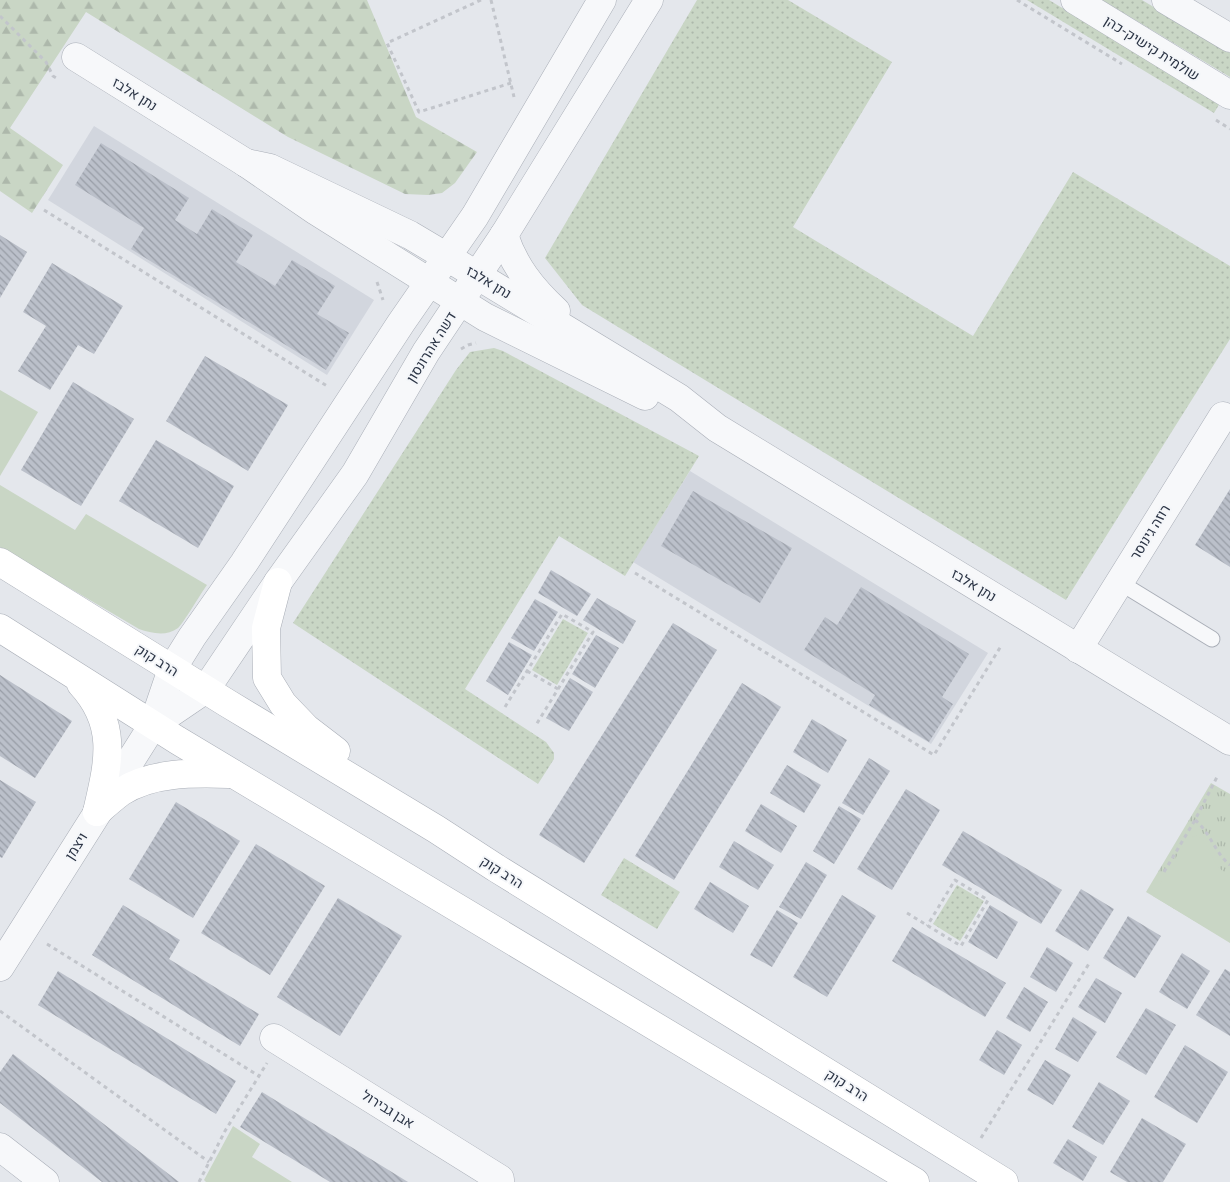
<svg xmlns="http://www.w3.org/2000/svg" width="1230" height="1182" font-family="'Fira Sans Condensed',Heebo,sans-serif">
	<style>
		.built { fill: #d2d6de }
		.grass { fill: url(#grass-dots) }
		.forest { fill: url(#forest-firs) }
		.park { fill: url(#park-tufts) }
		.garden { fill: #c9d6c5 }
		.building { fill: url(#building-back-hatch) }
		.lines { fill: none; stroke-linecap: round; stroke-linejoin: round }
		.service-casing { stroke: #a9aeb7; stroke-width: 17 }
		.minor-casing { stroke: #a9aeb7; stroke-width: 29 }
		.tertiary-casing { stroke: #a9aeb7; stroke-width: 29 }
		.secondary-casing { stroke: #a9aeb7; stroke-width: 29 }
		.path { stroke: #c2c5cb; stroke-width: 3; stroke-dasharray: 4 4; stroke-linecap: butt }
		.service { stroke: #f7f8fa; stroke-width: 15 }
		.minor { stroke: #f7f8fa; stroke-width: 28 }
		.tertiary { stroke: #f7f8fa; stroke-width: 28 }
		.secondary { stroke: #fff; stroke-width: 28 }
		.labels { text-anchor: middle; stroke-width: 4; stroke-linejoin: round; paint-order: stroke }
		.street-label { font-size: 14px; fill: #2b3445; stroke: #f4f6f9 }
	</style>
	<defs>
		<pattern id="grass-dots" width="8" height="8" patternUnits="userSpaceOnUse" patternTransform="scale(1.25)"><rect width="8" height="8" fill="#c9d6c5"/><path d="M2 2h.1M6 6h.1" fill="none" stroke="#adb8ab" stroke-width="1.8" stroke-linecap="round"/></pattern>
		<pattern id="forest-firs" width="22" height="20" patternUnits="userSpaceOnUse" patternTransform="scale(1.25)"><rect width="22" height="20" fill="#c9d6c5"/><path d="M5 1l3.5 6h-7zM16 11l3.5 6h-7z" fill="#adb8ab"/></pattern>
		<pattern id="park-tufts" width="24" height="20" patternUnits="userSpaceOnUse" patternTransform="scale(1.25)"><rect width="24" height="20" fill="#c9d6c5"/><path d="M3 7l-1-3M5 7V3M7 7l1-3M15 17l-1-3M17 17v-4M19 17l1-3" fill="none" stroke="#adb8ab"/></pattern>
		<pattern id="building-back-hatch" width="6" height="6" patternUnits="userSpaceOnUse" patternTransform="scale(1.25)"><rect width="6" height="6" fill="#bbc0ca"/><path d="M-1 5l2 2M0 0l6 6M5-1l2 2" fill="none" stroke="#989da6"/></pattern>
	</defs>
	<rect width="100%" height="100%" fill="#e4e7ec"/>
	<g class="built">
		<polygon points="94,126 374,300 327,375 48,200"/>
		<polygon points="690,471 988,653 931,744 633,562"/>
	</g>
	<g class="grass">
		<polygon points="697,0 788,0 892,62 793,227 973,336 1073,172 1230,266 1230,339 1066,600 582,305 545,258"/>
		<polygon points="1027,0 1049,0 1220,103 1214,113"/>
		<polygon points="1102,0 1142,0 1230,53 1230,77"/>
		<polygon points="494,348 503,351 699,456 625,576 559,536 465,689 546,742 554,753 554,759 538,784 293,623 456,370 470,352"/>
		<polygon points="563,619 588,633 557,685 532,670"/>
		<polygon points="624,858 680,892 657,929 601,895"/>
		<polygon points="957,885 984,901 960,941 933,924"/>
	</g>
	<polygon class="forest" points="0,0 367,0 416,117 477,152 455,183 442,193 428,195 405,194 288,137 86,12 10,128 63,165 32,213 0,191"/>
	<polygon class="park" points="1211,783 1230,794 1230,942 1146,892"/>
	<g class="garden">
		<polygon points="0,390 38,412 0,476"/>
		<path d="M 0,485 L 75,530 L 86,514 L 207,585 C 201,593 183,624 178,628 C 166,637 151,633 139,629 L 0,547 Z"/>
		<path d="M 1196,835 C 1208,840 1209,854 1216,864 C 1220,869 1226,874 1230,879 L 1230,943 L 1153,896 L 1184,844 L 1189,839 Z"/>
		<polygon points="233,1126 260,1144 252,1157 292,1182 206,1182 204,1180"/>
	</g>
	<g class="building">
		<polygon points="101,143 189,198 175,220 197,234 212,209 253,235 236,262 275,286 292,260 335,286 317,314 349,333 326,370 131,249 144,228 75,185"/>
		<polygon points="0,235 27,252 0,298"/>
		<polygon points="52,263 123,306 94,354 78,345 50,390 18,371 46,326 23,312"/>
		<polygon points="205,356 288,405 248,471 166,421"/>
		<polygon points="73,382 134,419 81,506 21,470"/>
		<polygon points="156,440 234,486 198,548 119,501"/>
		<polygon points="1230,489 1230,567 1195,545"/>
		<polygon points="693,491 792,548 760,603 661,546"/>
		<polygon points="551,570 591,594 577,616 538,593"/>
		<polygon points="861,587 969,654 942,697 953,704 929,742 869,705 875,695 804,650 825,617 837,625"/>
		<polygon points="597,598 636,621 623,644 583,620"/>
		<polygon points="535,599 558,612 534,651 511,638"/>
		<polygon points="673,623 717,650 584,863 539,835"/>
		<polygon points="596,635 619,648 595,688 572,674"/>
		<polygon points="509,642 532,655 508,695 486,681"/>
		<polygon points="0,675 72,721 35,778 0,756"/>
		<polygon points="570,678 593,692 569,731 546,718"/>
		<polygon points="742,683 781,707 674,880 635,856"/>
		<polygon points="812,719 847,740 828,773 793,752"/>
		<polygon points="869,758 890,771 863,815 842,803"/>
		<polygon points="787,765 821,785 804,813 770,793"/>
		<polygon points="0,780 36,802 2,858 0,857"/>
		<polygon points="906,789 940,810 892,890 857,869"/>
		<polygon points="176,802 240,841 193,918 129,879"/>
		<polygon points="761,804 797,826 781,853 745,831"/>
		<polygon points="839,806 861,819 834,864 813,851"/>
		<polygon points="963,831 1062,890 1041,924 942,865"/>
		<polygon points="734,841 774,865 758,890 719,867"/>
		<polygon points="256,844 325,886 270,975 201,933"/>
		<polygon points="806,862 827,875 801,919 779,907"/>
		<polygon points="710,882 749,906 733,933 694,909"/>
		<polygon points="1081,889 1114,909 1088,951 1055,931"/>
		<polygon points="842,895 876,916 827,997 793,977"/>
		<polygon points="338,898 402,936 340,1036 277,997"/>
		<polygon points="123,905 180,940 169,959 259,1014 240,1046 92,955"/>
		<polygon points="990,905 1018,922 997,959 968,942"/>
		<polygon points="777,910 798,923 772,967 750,955"/>
		<polygon points="1128,916 1161,936 1135,978 1103,958"/>
		<polygon points="912,927 1006,983 985,1017 892,961"/>
		<polygon points="1047,947 1073,963 1056,992 1030,977"/>
		<polygon points="1182,953 1210,971 1187,1009 1159,992"/>
		<polygon points="1225,969 1230,972 1230,1036 1196,1015"/>
		<polygon points="58,971 236,1081 216,1114 38,1005"/>
		<polygon points="1096,978 1122,993 1105,1023 1078,1007"/>
		<polygon points="1024,987 1048,1002 1030,1032 1006,1018"/>
		<polygon points="1146,1008 1176,1025 1146,1075 1116,1057"/>
		<polygon points="1073,1017 1097,1032 1078,1062 1055,1049"/>
		<polygon points="997,1030 1022,1045 1004,1075 979,1060"/>
		<polygon points="1185,1045 1228,1072 1197,1123 1154,1097"/>
		<polygon points="13,1054 179,1182 102,1182 0,1103 0,1072"/>
		<polygon points="1045,1060 1071,1075 1053,1105 1027,1090"/>
		<polygon points="1099,1082 1130,1101 1103,1145 1072,1127"/>
		<polygon points="262,1092 408,1182 330,1182 240,1127"/>
		<polygon points="1142,1118 1186,1144 1163,1182 1127,1182 1110,1172"/>
		<polygon points="1068,1139 1097,1157 1083,1181 1053,1163"/>
	</g>
	<g class="lines">
		<defs>
			<polyline id="service" points="1119,582 1212,639"/>
			<g id="minor">
				<polyline points="1075,0 1230,95"/>
				<polyline points="1166,0 1230,38"/>
				<polyline points="76,57 246,163 316,211 485,317 645,396"/>
				<polyline points="246,163 270,168 410,235 447,257 679,398 717,428 1230,741"/>
				<path d="M 504,235 C 514,266 532,289 556,311"/>
				<polyline points="1078,649 1223,416"/>
				<polyline points="172,669 192,637 244,563 401,323 475,216 602,0"/>
				<polyline points="206,689 278,582 355,474 426,352 504,235 649,0"/>
				<polyline points="274,1038 500,1179 500,1182"/>
				<polyline points="0,1147 45,1182"/>
			</g>
			<g id="tertiary">
				<polyline points="153,725 206,689"/>
				<polyline points="0,967 153,725 172,669"/>
			</g>
			<g id="secondary">
				<polyline points="0,562 227,703 436,829 496,868 1004,1182"/>
				<polyline points="278,582 266,628 267,678 283,704 306,728 336,751"/>
				<polyline points="0,628 177,740 915,1182"/>
				<path d="M 81,684 C 119,725 108,764 97,812"/>
				<path d="M 97,812 C 105,805 113,798 121,792 C 153,771 196,773 233,774"/>
			</g>
		</defs>
		<use href="#service" class="service-casing"/>
		<use href="#minor" class="minor-casing"/>
		<use href="#tertiary" class="tertiary-casing"/>
		<use href="#secondary" class="secondary-casing"/>
		<g class="path">
			<polyline points="481,0 387,43 419,112 511,83"/>
			<polyline points="491,0 514,97"/>
			<polyline points="1017,0 1122,64"/>
			<polyline points="0,16 46,62 53,76 58,79"/>
			<polyline points="1216,120 1230,129"/>
			<polyline points="44,210 327,386"/>
			<polyline points="377,282 383,300"/>
			<polyline points="461,349 468,345 476,343"/>
			<polyline points="635,573 934,755 1001,646"/>
			<polyline points="527,671 558,689"/>
			<polyline points="505,707 562,614 593,632 536,725"/>
			<path d="M 1195,820 C 1210,832 1215,853 1230,865"/>
			<polyline points="1164,872 1195,820 1217,777"/>
			<polyline points="907,913 961,946 988,900 955,880 927,926"/>
			<polyline points="47,944 259,1076"/>
			<polyline points="0,1011 209,1162"/>
			<polyline points="981,1138 1090,962"/>
			<polyline points="199,1182 225,1131 267,1063"/>
		</g>
		<use href="#service" class="service"/>
		<use href="#minor" class="minor"/>
		<use href="#tertiary" class="tertiary"/>
		<use href="#secondary" class="secondary"/>
	</g>
	<g class="labels">
		<g class="street-label">
			<text transform="translate(1152 48) rotate(32)" y="5">שולמית קישיק-כהן</text>
			<text transform="translate(135 94) rotate(32)" y="5">נתן אלבז</text>
			<text transform="translate(489 282) rotate(31)" y="5">נתן אלבז</text>
			<text transform="translate(431 347) rotate(-58)" y="5">דשה אהרונסון</text>
			<text transform="translate(1150 532) rotate(-58)" y="5">רוזה גינוסר</text>
			<text transform="translate(974 585) rotate(31)" y="5">נתן אלבז</text>
			<text transform="translate(157 660) rotate(32)" y="5">הרב קוק</text>
			<text transform="translate(76 846) rotate(-58)" y="5">ויצמן</text>
			<text transform="translate(502 872) rotate(32)" y="5">הרב קוק</text>
			<text transform="translate(847 1085) rotate(32)" y="5">הרב קוק</text>
			<text transform="translate(388 1109) rotate(32)" y="5">אבן גבירול</text>
		</g>
	</g>
</svg>
